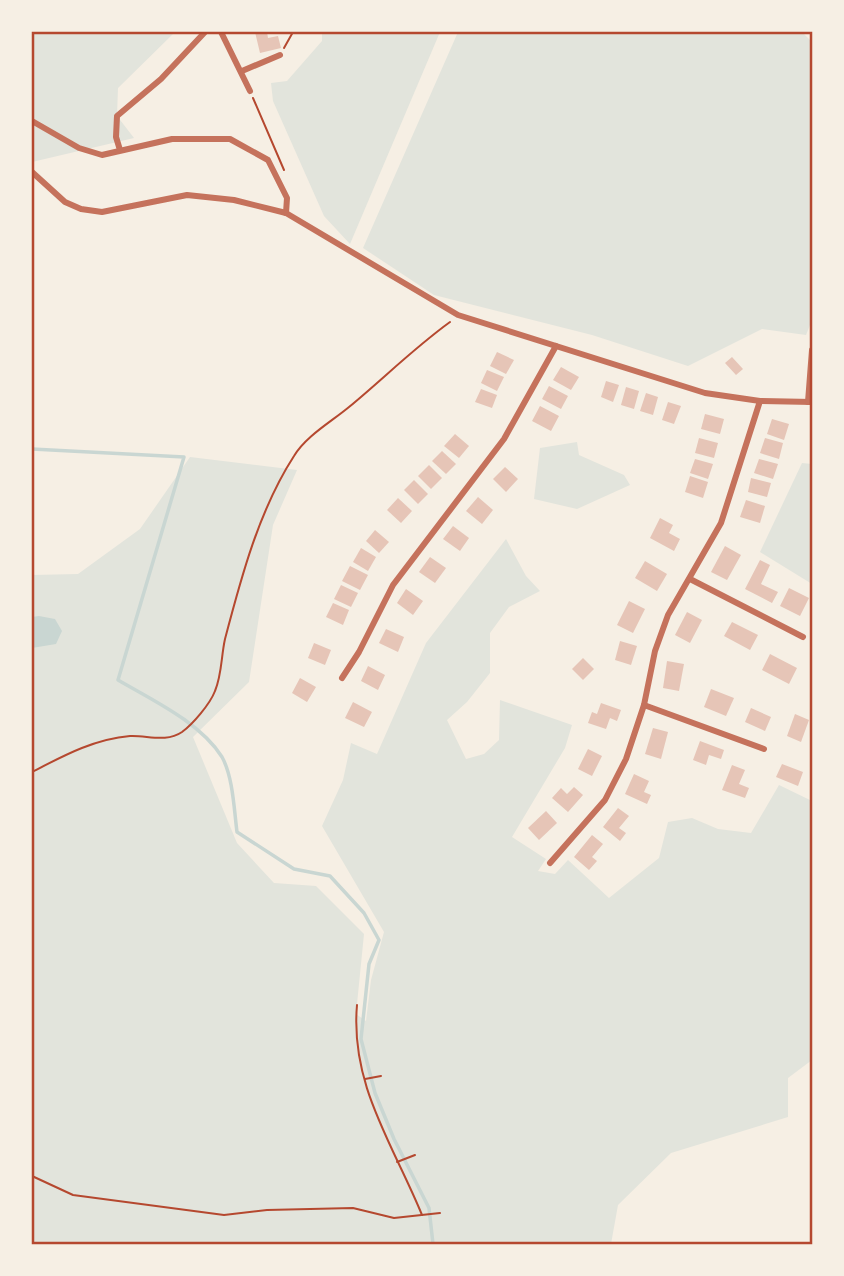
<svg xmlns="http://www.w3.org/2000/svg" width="844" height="1276" font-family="'Noto Serif',serif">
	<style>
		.green { fill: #e2e4dc }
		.water { fill: #c9d6d2 }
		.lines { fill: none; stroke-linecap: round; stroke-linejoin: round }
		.stream { stroke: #c9d6d2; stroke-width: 3.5 }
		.building { fill: #e6c5b7 }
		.path { stroke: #b5482f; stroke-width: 2 }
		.minor { stroke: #c5725c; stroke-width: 6 }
		.neatline { fill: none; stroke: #b5482f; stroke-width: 2.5 }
	</style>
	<rect width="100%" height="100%" fill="#f6efe4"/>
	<g class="green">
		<polygon points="32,32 175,32 118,88 117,116 134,138 32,162"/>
		<polygon points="322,32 440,32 350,244 324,216 273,101 271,83 287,81 322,41"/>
		<polygon points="458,32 802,32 812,42 812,320 806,335 762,329 688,366 592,335 434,295 363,248"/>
		<polygon points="577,442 579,455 624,475 630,485 577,509 534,499 540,448"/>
		<polygon points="190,457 297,470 273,525 249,682 193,737 237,843 274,883 316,886 364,934 356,1014 366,1021 371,980 384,932 322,826 343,780 351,743 377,754 426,643 506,539 526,576 540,591 509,607 490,633 490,673 467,702 447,720 466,759 484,754 499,740 500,700 572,725 565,748 512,837 546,859 538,871 555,874 568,860 609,898 659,858 668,822 692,818 718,829 751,833 779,785 812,801 812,1060 788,1078 788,1117 671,1153 618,1205 611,1244 32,1244 32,575 78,574 140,529"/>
		<polygon points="802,463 812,464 812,584 760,552"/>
	</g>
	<polygon class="water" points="39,616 55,619 62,631 56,644 32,648 32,617"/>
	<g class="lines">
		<path class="stream" d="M 32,449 L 184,457 L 118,680 C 152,700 200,722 222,757 C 233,777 234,809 237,832 L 294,869 L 330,876 L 364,913 L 379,940 L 369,964 L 361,1039 L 375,1093 L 394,1139 L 429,1208 L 433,1244"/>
	</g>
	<g class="building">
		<polygon points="255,32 267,32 268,38 278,36 281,48 260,53"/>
		<polygon points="497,352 514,360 506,374 490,366"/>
		<polygon points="732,357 743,369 736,375 725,363"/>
		<polygon points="561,367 579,377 571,390 553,380"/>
		<polygon points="487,370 504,377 497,391 481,383"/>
		<polygon points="606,381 619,385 613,402 601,397"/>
		<polygon points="549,386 568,396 561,409 542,399"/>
		<polygon points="626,387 639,391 634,409 621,405"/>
		<polygon points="481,389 497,395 492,408 475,402"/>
		<polygon points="646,393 658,397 653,415 640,411"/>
		<polygon points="668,402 681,406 674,424 662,420"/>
		<polygon points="540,406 559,416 551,431 532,421"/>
		<polygon points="705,414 724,419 720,434 701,429"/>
		<polygon points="772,419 789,424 784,440 767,434"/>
		<polygon points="455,434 469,446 459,458 444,446"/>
		<polygon points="699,438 718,443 714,458 695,453"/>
		<polygon points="765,438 783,443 779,459 760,453"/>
		<polygon points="442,451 456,464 446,474 432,461"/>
		<polygon points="695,459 713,464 708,479 690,473"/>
		<polygon points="759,459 778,464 773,479 754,473"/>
		<polygon points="429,465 442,478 431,489 418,476"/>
		<polygon points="505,467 518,479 506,492 493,479"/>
		<polygon points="690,476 708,482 703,498 685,492"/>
		<polygon points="751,478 771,483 767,497 748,492"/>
		<polygon points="414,480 428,494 418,504 404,490"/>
		<polygon points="478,497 493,510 482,524 466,511"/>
		<polygon points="398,498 412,511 401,523 387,510"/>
		<polygon points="746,500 765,506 760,523 740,517"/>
		<polygon points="660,518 673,525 669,533 680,539 674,551 650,538"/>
		<polygon points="453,526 469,538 460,551 443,539"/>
		<polygon points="375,530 389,542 379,553 366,541"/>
		<polygon points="725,546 741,555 727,580 711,572"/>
		<polygon points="361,548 376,557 368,571 353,562"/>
		<polygon points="430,557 446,568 435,583 419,572"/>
		<polygon points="760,560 770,565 761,584 778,592 772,603 745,589"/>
		<polygon points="645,561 667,574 657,591 635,578"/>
		<polygon points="350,566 368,575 360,590 342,581"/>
		<polygon points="341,585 358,593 351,607 334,599"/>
		<polygon points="789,588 809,598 800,616 780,606"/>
		<polygon points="406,589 423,601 413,615 397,603"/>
		<polygon points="629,601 645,609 633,633 617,625"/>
		<polygon points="333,603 349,610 343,625 326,617"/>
		<polygon points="687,612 702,620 690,643 675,635"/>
		<polygon points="732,622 758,635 750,650 724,636"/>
		<polygon points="386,629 404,637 398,652 379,643"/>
		<polygon points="620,641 637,646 631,665 615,660"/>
		<polygon points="314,643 331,650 325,665 308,658"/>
		<polygon points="770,654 797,668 789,684 762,670"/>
		<polygon points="583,658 594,669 583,680 572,669"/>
		<polygon points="667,661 684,664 679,691 663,688"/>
		<polygon points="368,666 385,675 378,690 361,681"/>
		<polygon points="300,678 316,687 307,702 292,693"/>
		<polygon points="711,689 734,698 726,716 704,707"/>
		<polygon points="353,702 372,712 364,727 345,718"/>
		<polygon points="601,703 621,710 617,721 610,718 606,729 588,723 592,712 597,714"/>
		<polygon points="751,708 771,717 765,731 745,722"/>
		<polygon points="795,714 809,720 801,742 787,736"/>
		<polygon points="653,728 668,732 661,759 645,754"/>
		<polygon points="700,741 724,750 721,759 709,755 706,765 693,760"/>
		<polygon points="588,749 602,756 592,776 578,769"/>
		<polygon points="782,764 803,772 798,786 776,777"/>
		<polygon points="732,765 745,770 739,784 749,788 745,798 722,790"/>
		<polygon points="634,774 649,781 644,792 651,795 647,804 625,794"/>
		<polygon points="574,787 583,795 568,812 552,798 561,788 567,794"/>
		<polygon points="618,808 629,816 619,828 626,833 620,841 603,827"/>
		<polygon points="546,811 557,823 539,840 528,828"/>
		<polygon points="592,835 603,844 592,857 597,861 589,870 574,857"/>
	</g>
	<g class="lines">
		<g class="path">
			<polyline points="284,48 293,32"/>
			<polyline points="253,98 284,170"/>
			<path d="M 32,772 C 63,756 94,739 130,736 C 147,735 166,743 182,732 C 193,724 210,704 215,691 C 222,674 221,657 225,639 C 241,578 259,510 294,456 C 306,436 331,422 349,407 C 383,379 414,348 450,322"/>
			<path d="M 357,1005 C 350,1085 393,1144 422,1215"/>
			<polyline points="365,1079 381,1076"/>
			<polyline points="397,1162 415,1155"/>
			<polyline points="32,1176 73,1195 224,1215 267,1210 353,1208 394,1218 440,1213"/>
		</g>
		<g class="minor">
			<polyline points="221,32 250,91"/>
			<polyline points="242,71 280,55"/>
			<polyline points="32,121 79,148 102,155 172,139 230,139 268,160 287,198 286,213"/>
			<polyline points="120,150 116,137 117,116 161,79 205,32"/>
			<polyline points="32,172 65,202 81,209 102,212 187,195 234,200 286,213 458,315 705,393 760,401 812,402"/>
			<polyline points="808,402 812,350"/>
			<polyline points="690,579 803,637"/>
			<polyline points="342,678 359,652 393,585 504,439 556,346"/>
			<polyline points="644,705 764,749"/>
			<polyline points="550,863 605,800 626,759 644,705 655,651 668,615 721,523 760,401"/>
		</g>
	</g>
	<rect width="844" height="1276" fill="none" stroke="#f6efe4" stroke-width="66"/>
	<rect x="33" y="33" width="778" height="1210" class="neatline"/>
</svg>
